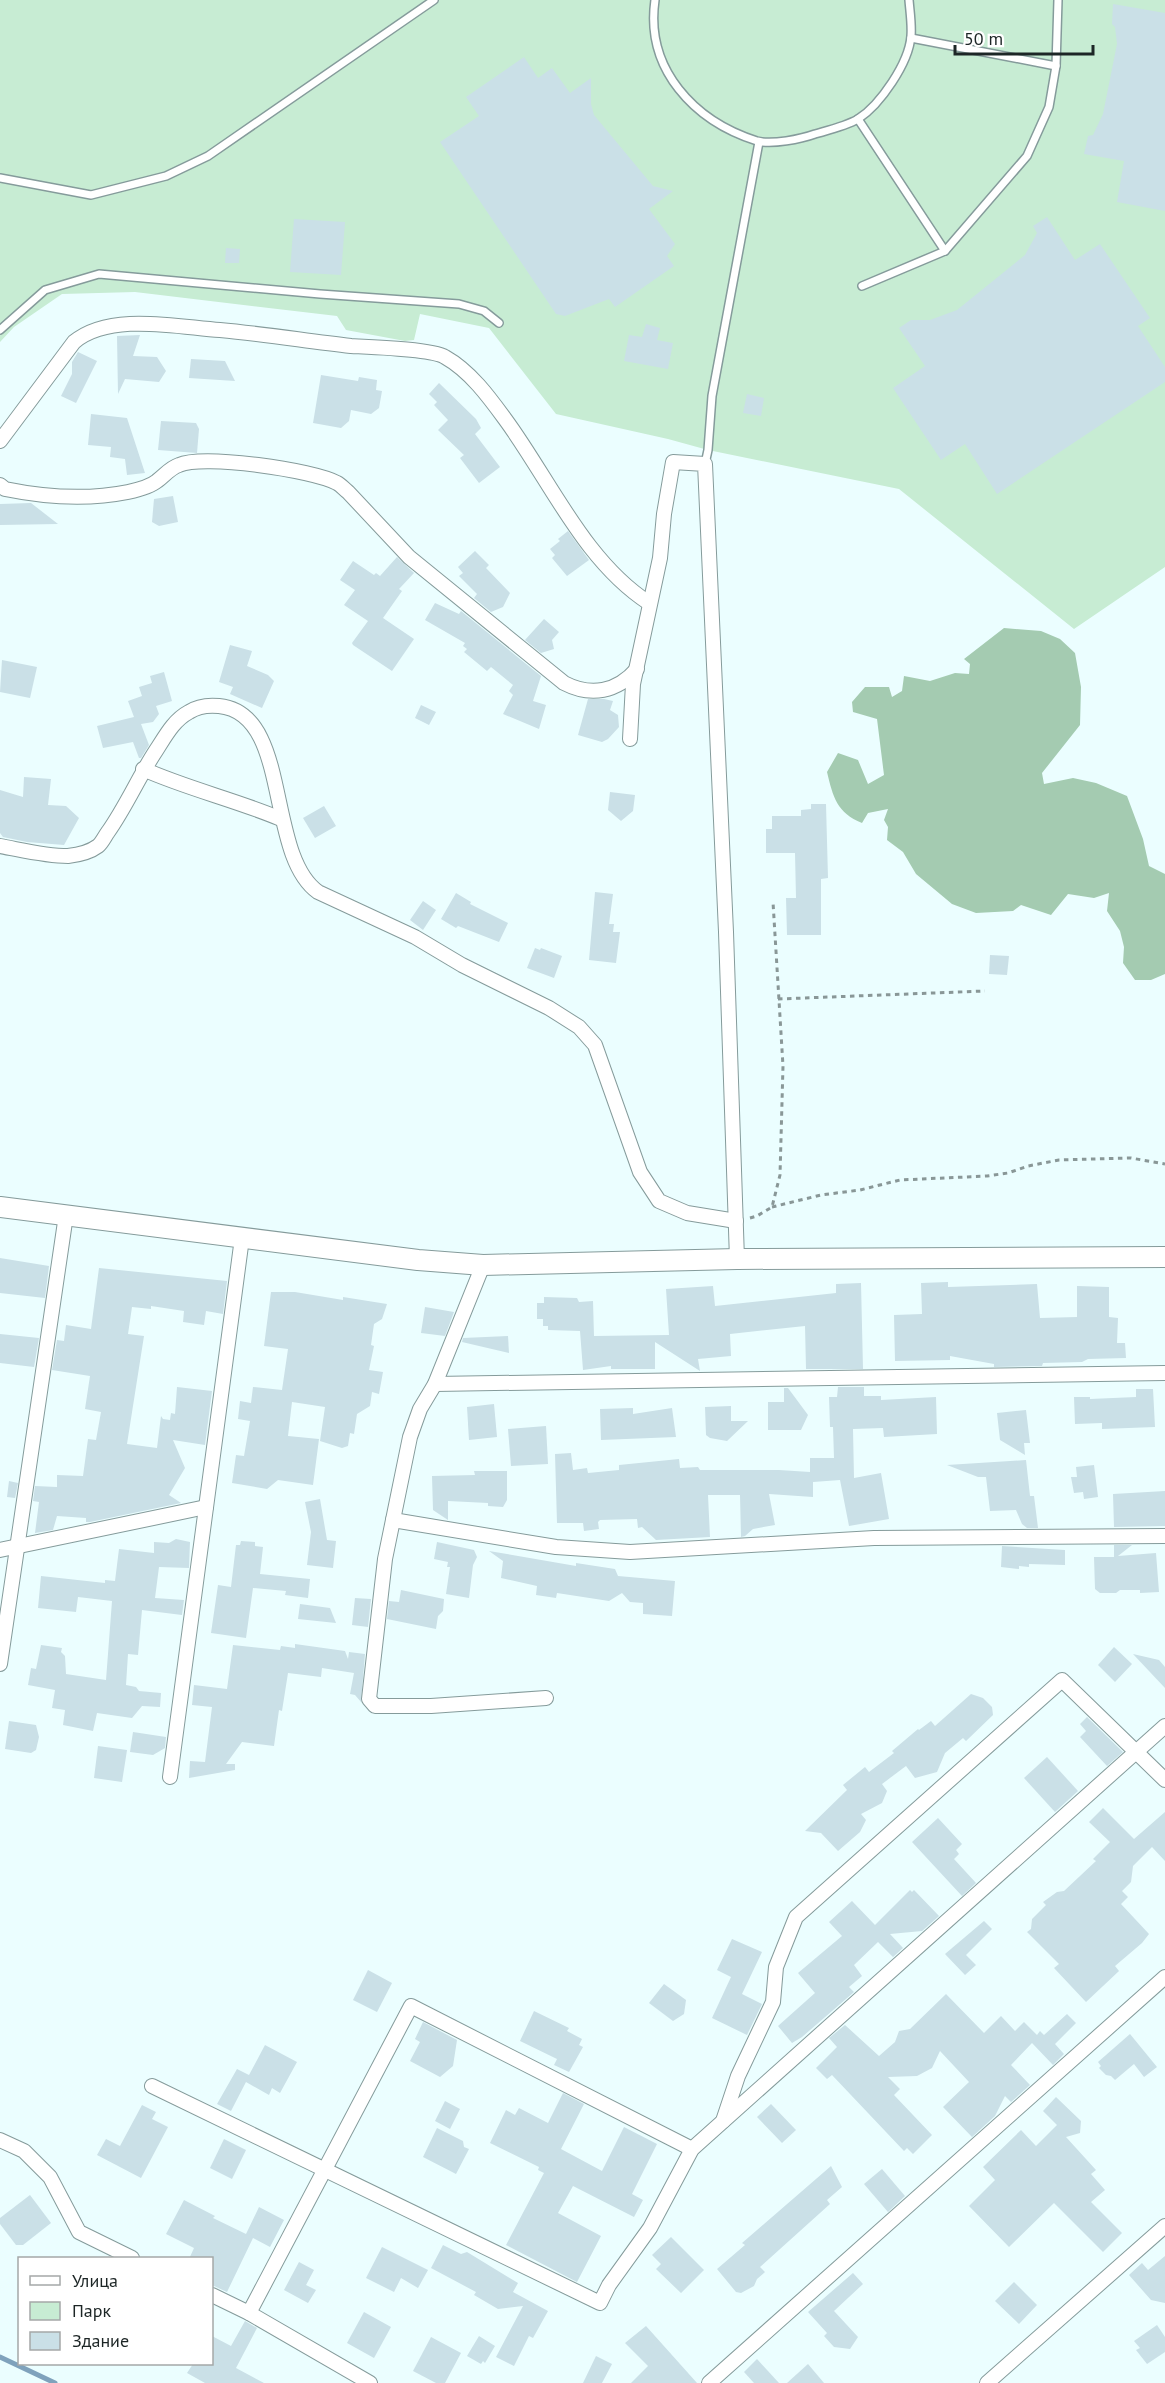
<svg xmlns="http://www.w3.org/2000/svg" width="1165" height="2383" font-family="'PT Sans',sans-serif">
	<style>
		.green { fill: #c7ecd3 }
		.forest { fill: #a4cbb1 }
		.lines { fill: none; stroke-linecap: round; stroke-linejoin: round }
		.stream { stroke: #7fa2bc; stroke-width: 5 }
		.building { fill: #cae0e7 }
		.service-casing { stroke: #859b9b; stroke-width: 10 }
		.minor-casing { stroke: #859b9b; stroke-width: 16 }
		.secondary-casing { stroke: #859b9b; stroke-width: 22 }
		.path { stroke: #899797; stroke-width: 3; stroke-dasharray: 4.5 4.5; stroke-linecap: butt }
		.service { stroke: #fff; stroke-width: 7 }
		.minor { stroke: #fff; stroke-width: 14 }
		.secondary { stroke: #fff; stroke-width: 20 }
	</style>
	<rect width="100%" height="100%" fill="#ebfeff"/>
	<polygon class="green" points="0,0 1165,0 1165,567 1074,629 899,489 708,450 668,439 556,414 489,328 420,314 414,340 405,341 346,330 337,316 135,292 62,294 14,327 0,342"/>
	<path class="forest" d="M 1004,628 L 1041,631 L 1060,639 L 1075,653 L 1081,687 L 1080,725 L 1042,773 L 1044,784 L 1073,778 L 1096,783 L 1127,796 L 1143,839 L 1149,866 L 1165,874 L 1165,974 L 1151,980 L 1135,980 L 1123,963 L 1124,947 L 1120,931 L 1107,911 L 1109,893 L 1094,898 L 1068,894 L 1051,915 L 1021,905 L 1013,911 L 976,913 L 952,904 L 916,874 L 903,852 L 887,840 L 888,827 L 884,820 L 888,809 L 868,813 L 862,823 C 837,813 833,797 827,772 L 838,753 L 858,760 L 868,784 L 884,775 L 877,719 L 853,712 L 852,702 L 865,687 L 889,687 L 892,697 L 902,691 L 904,676 L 930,681 L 955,673 L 969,674 L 970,664 L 964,659 Z"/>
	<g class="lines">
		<polyline class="stream" points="0,2357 55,2383"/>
	</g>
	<g class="building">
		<polygon points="1113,4 1165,13 1165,211 1117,202 1124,161 1084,154 1088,136 1093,135 1103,114 1117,44 1115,27 1112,24"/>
		<polygon points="524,57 538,78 552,68 570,93 591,78 591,104 594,115 653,186 673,191 649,209 675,244 667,256 674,266 615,307 609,299 565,316 556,314 440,142 479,116 466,97"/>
		<polygon points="1047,217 1075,260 1100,244 1150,318 1138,326 1165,367 1165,382 997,494 965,444 941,460 893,388 925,366 899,328 911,320 930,320 957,310 1025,255 1037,233 1033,226"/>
		<polygon points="294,219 345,222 341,275 290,272"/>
		<polygon points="226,248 240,249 239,263 225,263"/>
		<polygon points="646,324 660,328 657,340 673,343 668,369 624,361 629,335 642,337"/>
		<polygon points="140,335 133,356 157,357 166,371 159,382 125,379 118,394 117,336"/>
		<polygon points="78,352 97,361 76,403 61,396 72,374 72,362"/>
		<polygon points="191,359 225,361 235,381 189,378"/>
		<polygon points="321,375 358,381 359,377 377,380 376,390 382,391 379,408 371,414 351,410 349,421 341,428 313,423"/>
		<polygon points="439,383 476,419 481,428 475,434 500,467 479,483 460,458 464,455 438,430 448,420 434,405 437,402 429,394"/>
		<polygon points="747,394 764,398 761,416 743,413"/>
		<polygon points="91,414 127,418 145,473 127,475 125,459 110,457 111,447 88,445"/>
		<polygon points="161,421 196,423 199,429 197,453 158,450"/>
		<polygon points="173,496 178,522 159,526 152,522 154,499"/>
		<polygon points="31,503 58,524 0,525 0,504"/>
		<polygon points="568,531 589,560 567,576 552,558 555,555 550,549 560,541 558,539"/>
		<polygon points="475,551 489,565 486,568 510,593 503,607 491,612 474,598 477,594 459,576 463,573 458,567"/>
		<polygon points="397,557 414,573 399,589 402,591 383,618 414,639 392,671 353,645 352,643 368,621 344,605 355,590 340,580 353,561 374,575 376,573 380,576"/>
		<polygon points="435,603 459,614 461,611 541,676 533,701 546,705 539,729 503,714 513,695 509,691 513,685 491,667 487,671 464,652 467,649 463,646 465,643 425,620"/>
		<polygon points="544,619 559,632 552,640 554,649 541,653 525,640"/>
		<polygon points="230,645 252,651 247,666 268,675 274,681 262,708 230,694 233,687 219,682"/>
		<polygon points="2,660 37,667 30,698 0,692"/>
		<polygon points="164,672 172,701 156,706 159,714 153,722 141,724 149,745 141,758 139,758 133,742 103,748 97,726 134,717 128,701 142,696 139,687 152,683 150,676"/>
		<polygon points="588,699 604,699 613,701 610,710 618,715 619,727 608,739 602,742 578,735"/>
		<polygon points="421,705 436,712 429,725 415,718"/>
		<polygon points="24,777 51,779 48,805 66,806 79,818 64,845 27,842 3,837 0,833 0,790 23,797"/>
		<polygon points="610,792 635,795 633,811 621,821 608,810"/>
		<polygon points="811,804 826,804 828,878 821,879 821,935 787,935 786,898 796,898 795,853 766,853 766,829 772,829 772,816 801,816 801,810 811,809"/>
		<polygon points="324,806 336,826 315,838 303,818"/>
		<polygon points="595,892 613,894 609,924 614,924 613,932 620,932 616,963 589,960"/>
		<polygon points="456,893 471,902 470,904 508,923 499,942 458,926 456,928 441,919"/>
		<polygon points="423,901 436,910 423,930 410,920"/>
		<polygon points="535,948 540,950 541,948 562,956 554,978 527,968"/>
		<polygon points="990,955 1009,956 1007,975 989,974"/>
		<polygon points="0,1258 49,1266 45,1298 0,1293"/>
		<polygon points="99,1268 227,1281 223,1314 206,1311 204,1325 183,1322 184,1311 151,1306 151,1309 132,1307 128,1334 144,1336 127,1444 157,1448 161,1416 163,1419 170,1420 171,1413 175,1414 177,1387 212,1391 205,1445 173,1440 185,1468 169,1495 181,1503 90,1522 86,1522 86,1518 57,1516 53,1530 35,1533 39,1502 33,1501 35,1486 57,1487 57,1475 83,1476 88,1439 96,1440 101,1412 85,1409 90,1376 52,1370 57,1340 64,1341 66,1325 91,1329"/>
		<polygon points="948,1282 948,1287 1037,1284 1040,1318 1077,1317 1077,1286 1109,1287 1109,1317 1118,1318 1117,1343 1125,1343 1126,1358 1088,1359 1082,1362 1043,1363 1042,1366 994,1367 994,1364 950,1356 950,1360 895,1361 894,1315 922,1314 921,1283"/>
		<polygon points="861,1283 863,1369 806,1369 805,1326 730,1334 731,1356 698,1359 700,1371 655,1342 655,1369 611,1369 611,1366 583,1370 580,1331 548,1330 548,1326 543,1326 543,1319 537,1319 537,1303 544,1303 544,1297 577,1298 579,1302 593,1301 594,1336 669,1335 666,1289 713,1286 715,1306 836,1293 836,1284"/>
		<polygon points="271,1292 295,1292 343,1300 343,1297 387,1304 382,1319 374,1324 371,1345 374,1346 369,1370 383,1372 379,1394 372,1392 370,1406 357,1414 354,1434 350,1433 348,1446 342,1448 320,1441 325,1407 292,1402 288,1436 319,1439 313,1485 278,1480 267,1489 232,1483 236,1455 244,1456 250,1421 238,1419 240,1401 251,1403 253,1387 282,1390 288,1349 264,1346"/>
		<polygon points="425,1307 454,1312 445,1336 421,1333"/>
		<polygon points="0,1334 39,1338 34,1367 0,1363"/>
		<polygon points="508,1336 509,1353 462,1342 463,1338"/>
		<polygon points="838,1387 864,1387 864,1396 881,1396 881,1400 936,1397 937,1434 884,1437 883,1428 853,1429 854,1478 881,1473 889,1519 849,1526 840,1480 813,1482 813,1497 769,1494 775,1525 753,1529 745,1536 741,1537 740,1495 708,1495 710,1537 656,1540 642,1527 638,1528 637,1519 600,1520 598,1522 599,1529 584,1531 583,1523 557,1523 555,1454 571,1453 573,1470 587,1468 588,1473 619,1470 619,1465 679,1459 680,1468 698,1467 700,1470 779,1470 810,1472 810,1458 834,1458 833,1427 830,1427 829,1397 837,1397"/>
		<polygon points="784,1388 788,1388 808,1415 801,1430 768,1430 768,1402 784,1402"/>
		<polygon points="1136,1389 1153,1389 1155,1427 1102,1429 1102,1423 1075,1424 1074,1397 1090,1397 1090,1399 1136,1397"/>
		<polygon points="494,1404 497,1437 469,1440 467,1407"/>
		<polygon points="731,1406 731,1421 748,1421 727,1441 710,1438 706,1435 705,1407"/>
		<polygon points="633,1408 633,1414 672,1408 676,1437 601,1440 600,1409"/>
		<polygon points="1026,1410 1030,1443 1024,1443 1025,1455 1000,1440 997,1413"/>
		<polygon points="546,1426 548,1464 511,1466 508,1429"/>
		<polygon points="1026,1460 1030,1496 1034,1496 1038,1528 1027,1528 1022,1524 1016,1510 990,1511 986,1477 978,1477 947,1465"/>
		<polygon points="1094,1465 1098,1497 1084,1499 1083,1492 1074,1493 1071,1477 1077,1477 1076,1467"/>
		<polygon points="474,1471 507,1471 507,1500 503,1507 488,1506 488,1503 448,1501 448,1520 433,1510 432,1476 475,1475"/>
		<polygon points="9,1481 18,1483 15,1498 7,1497"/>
		<polygon points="1165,1491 1165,1526 1114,1527 1113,1494"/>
		<polygon points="320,1499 327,1540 336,1541 333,1568 307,1565 311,1532 305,1502"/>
		<polygon points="176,1539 190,1542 189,1568 159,1567 155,1598 184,1600 182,1615 142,1610 138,1655 128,1654 126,1685 136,1687 139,1691 161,1693 160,1707 142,1706 132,1718 97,1713 93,1731 63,1725 65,1710 52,1708 55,1690 28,1685 31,1668 36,1669 41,1645 62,1648 61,1652 65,1656 66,1674 106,1680 112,1601 78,1597 76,1612 38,1608 41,1576 105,1583 105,1580 115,1581 119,1549 154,1553 154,1542 169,1543"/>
		<polygon points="241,1541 255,1542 255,1546 263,1547 260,1574 310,1579 308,1598 285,1595 286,1591 253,1588 246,1638 211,1633 218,1585 231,1587 236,1545 240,1545"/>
		<polygon points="437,1542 474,1550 477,1557 473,1565 469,1598 446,1594 450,1567 447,1567 448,1562 434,1559"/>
		<polygon points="1114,1545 1132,1545 1118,1556 1156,1553 1159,1592 1140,1593 1140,1590 1120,1590 1116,1593 1100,1593 1095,1589 1094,1557 1114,1557"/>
		<polygon points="1002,1546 1065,1550 1065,1565 1029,1564 1029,1567 1019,1566 1019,1569 1001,1567"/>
		<polygon points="489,1551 576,1566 576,1563 615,1569 618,1576 675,1581 672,1616 643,1614 643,1603 630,1602 622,1593 609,1601 557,1593 556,1598 536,1595 537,1586 501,1578 503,1561"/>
		<polygon points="401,1590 444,1599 443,1611 438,1616 436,1629 387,1619 389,1601 399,1602"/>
		<polygon points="355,1598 371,1599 368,1627 352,1625"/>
		<polygon points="300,1604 330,1608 336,1623 298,1619"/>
		<polygon points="295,1644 345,1651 348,1659 349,1652 365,1654 361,1702 355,1695 350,1694 354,1673 322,1668 321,1677 288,1673 282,1711 279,1710 274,1746 242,1742 226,1764 235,1764 235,1770 189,1778 190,1761 205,1762 212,1707 192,1705 194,1685 227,1689 233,1645 280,1650 281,1646 295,1648"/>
		<polygon points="1114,1647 1132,1664 1115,1682 1098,1665"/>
		<polygon points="1133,1654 1159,1660 1165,1667 1165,1688"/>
		<polygon points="971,1694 983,1698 992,1707 993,1715 966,1741 963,1738 945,1753 937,1772 915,1778 906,1766 882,1784 887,1791 882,1803 861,1814 866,1820 860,1832 838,1851 821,1833 805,1831 847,1790 843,1785 865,1767 869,1772 894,1753 892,1751 918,1729 919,1730 931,1721 935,1726"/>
		<polygon points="1087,1717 1123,1752 1107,1766 1080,1737 1086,1731 1080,1724"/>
		<polygon points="9,1721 36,1725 39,1737 36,1750 31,1753 5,1749"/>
		<polygon points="133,1732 166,1737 165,1748 153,1755 130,1752"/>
		<polygon points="98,1746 127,1750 122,1782 94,1778"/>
		<polygon points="1047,1757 1078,1791 1055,1812 1024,1778"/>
		<polygon points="1103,1808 1134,1839 1165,1812 1165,1861 1152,1847 1133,1866 1131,1882 1122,1891 1128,1897 1121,1904 1149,1934 1142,1943 1115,1966 1119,1971 1086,2002 1054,1968 1059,1964 1027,1932 1031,1929 1032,1919 1046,1905 1043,1902 1057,1892 1064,1891 1096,1861 1093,1859 1110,1842 1089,1822"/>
		<polygon points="938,1818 962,1844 956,1850 959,1854 954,1859 976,1883 962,1896 912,1842"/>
		<polygon points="910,1890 912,1892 914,1890 939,1916 922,1931 890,1934 903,1948 893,1957 878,1942 854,1965 862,1976 849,1987 854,1992 802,2037 792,2043 778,2026 815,1993 798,1973 842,1936 829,1922 852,1901 875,1925"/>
		<polygon points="984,1921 992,1929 966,1955 976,1965 965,1975 945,1954"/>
		<polygon points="732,1939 762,1952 742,1994 762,2004 747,2035 712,2018 731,1977 717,1970"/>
		<polygon points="368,1970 392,1983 377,2012 353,2000"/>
		<polygon points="664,1984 686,2000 684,2014 673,2021 649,2003"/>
		<polygon points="946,1994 984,2033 1001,2016 1015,2031 1024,2022 1037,2035 1040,2031 1044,2035 1067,2014 1076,2023 1055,2044 1064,2054 1053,2065 1032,2043 1011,2065 1030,2085 1011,2102 1005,2096 995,2116 972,2137 943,2107 969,2082 940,2051 932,2068 917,2076 888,2077 900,2089 894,2095 932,2135 913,2154 907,2148 904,2151 832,2075 827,2079 816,2068 837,2047 829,2038 845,2025 879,2056 895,2042 899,2031 910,2029"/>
		<polygon points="534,2011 569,2028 567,2031 582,2039 579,2045 583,2047 569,2072 554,2065 557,2059 520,2041"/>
		<polygon points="423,2022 457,2040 453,2066 440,2077 410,2061 420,2042 415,2039"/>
		<polygon points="1130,2034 1157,2067 1144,2077 1134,2064 1115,2080 1111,2076 1106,2075 1099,2068 1101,2066 1098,2062"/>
		<polygon points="265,2045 297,2062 280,2093 272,2088 269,2095 246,2082 231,2111 217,2104 237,2069 249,2075"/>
		<polygon points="563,2093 584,2104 561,2149 602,2171 624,2127 657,2144 632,2194 643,2200 634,2217 573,2186 558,2213 601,2236 577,2282 506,2245 544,2173 538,2170 539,2167 490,2143 506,2110 515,2115 519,2108 548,2123"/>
		<polygon points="1056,2097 1081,2121 1080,2133 1066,2137 1096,2170 1091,2174 1105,2190 1091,2202 1122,2233 1103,2252 1054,2203 1009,2247 969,2206 995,2180 983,2167 1021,2130 1036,2146 1057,2125 1043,2111"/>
		<polygon points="445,2101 460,2109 450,2129 435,2121"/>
		<polygon points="771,2104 796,2130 782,2143 757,2117"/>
		<polygon points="142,2105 156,2112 152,2119 168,2127 141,2178 97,2155 106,2139 120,2146"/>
		<polygon points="437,2128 463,2141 464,2147 469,2149 456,2174 423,2157"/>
		<polygon points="224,2139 246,2150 232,2179 210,2168"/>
		<polygon points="831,2166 842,2187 827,2200 830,2204 760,2267 765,2272 757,2279 754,2286 741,2293 736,2292 717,2269 745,2245 742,2243"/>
		<polygon points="882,2169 905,2196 888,2212 864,2184"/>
		<polygon points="30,2195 51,2223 23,2245 16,2245 0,2224 0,2218"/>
		<polygon points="184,2200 215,2216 213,2218 246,2234 259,2207 284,2220 270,2247 253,2238 227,2292 212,2285 212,2259 189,2259 194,2248 166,2234"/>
		<polygon points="671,2237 704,2270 681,2293 656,2269 661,2264 652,2255"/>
		<polygon points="443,2245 461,2254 467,2252 518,2283 513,2292 548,2311 533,2338 529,2336 514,2366 496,2357 523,2306 498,2309 474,2295 476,2292 431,2268"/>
		<polygon points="382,2247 428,2270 418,2288 401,2278 394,2292 366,2278"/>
		<polygon points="1165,2256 1165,2303 1151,2300 1129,2275 1142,2263 1148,2270"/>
		<polygon points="299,2262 314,2270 306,2285 316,2290 308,2303 284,2290"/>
		<polygon points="853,2273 863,2284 834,2311 858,2337 850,2349 834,2347 824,2336 827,2333 808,2312"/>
		<polygon points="1014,2282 1037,2305 1019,2324 995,2301"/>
		<polygon points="364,2312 391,2327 374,2358 347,2343"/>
		<polygon points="245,2321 257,2328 236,2368 264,2383 205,2383 187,2373 193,2364 212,2364 212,2336 231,2346"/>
		<polygon points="1157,2325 1165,2337 1165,2352 1147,2364 1136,2350 1140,2348 1134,2341"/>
		<polygon points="646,2326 697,2383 631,2383 648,2366 625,2343"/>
		<polygon points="479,2336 495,2346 485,2363 483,2361 481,2364 467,2356"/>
		<polygon points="431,2337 461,2353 445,2383 436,2383 413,2371"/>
		<polygon points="596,2356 612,2364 602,2383 583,2383"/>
		<polygon points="757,2359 779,2383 754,2383 744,2372"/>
		<polygon points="808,2364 824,2383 787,2383"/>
	</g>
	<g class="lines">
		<defs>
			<g id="service">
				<path d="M 655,0 C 645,69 694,121 757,141 C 772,145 801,139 815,134 C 829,130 846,126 858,119 C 880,105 909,63 911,36 C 912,25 910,12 909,0"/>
				<polyline points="911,38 1056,66"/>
				<polyline points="858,119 945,251"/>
				<polyline points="0,178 91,195 166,176 208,156 434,0"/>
				<polyline points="862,286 945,251 1027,156 1049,107 1056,66 1058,0"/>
				<polyline points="0,330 45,290 99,274 320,294 459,304 484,311 499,323"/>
				<polyline points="705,464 708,450 712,396 759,142"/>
			</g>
			<g id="minor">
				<path d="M 0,441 L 74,342 C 110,312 177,327 220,330 C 264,334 307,341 351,346 C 370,347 432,349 445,357 C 470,371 489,397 505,419 C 550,480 584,561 649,603"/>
				<path d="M 0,485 L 5,489 C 44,497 88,500 128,492 C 137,490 150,487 157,481 C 165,475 170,468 179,465 C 203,454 313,470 337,483 C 341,485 344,489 348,492 L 409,557 L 564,683 C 591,697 617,692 637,669"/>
				<polyline points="630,739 633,684 660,558 664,514 673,462 705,464 726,932 737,1259"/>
				<path d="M 143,769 C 188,789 236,800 281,819"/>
				<path d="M 0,846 C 22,850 45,856 68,856 C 77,855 90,852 98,846 C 102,843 105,836 108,832 C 127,805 139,776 157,749 C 166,735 174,720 189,712 C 198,706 209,705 219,706 C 292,713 265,854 318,892 L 415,937 L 462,965 L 549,1008 L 579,1027 L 595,1045 L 640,1172 L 659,1201 L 687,1213 L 736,1221"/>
				<polyline points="483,1265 435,1384 420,1409 410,1437 385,1559 369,1699 375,1706 431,1706 546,1698"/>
				<polyline points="435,1384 1165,1373"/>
				<polyline points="393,1520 556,1547 630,1552 874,1538 1165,1536"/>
				<polyline points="0,1550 206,1507"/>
				<polyline points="0,1664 66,1215"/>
				<polyline points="170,1777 242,1238"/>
				<polyline points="152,2086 600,2303 609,2285 650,2228 692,2149 1165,1726"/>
				<polyline points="723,2121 738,2076 773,2002 776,1967 796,1917 1062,1680 1165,1780"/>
				<polyline points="0,2140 24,2151 50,2177 79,2232 132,2258"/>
				<polyline points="212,2295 249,2313 370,2383"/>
				<polyline points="249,2313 411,2006 692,2149"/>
				<polyline points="709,2383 1165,1977"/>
				<polyline points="987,2383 1165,2226"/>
			</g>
			<polyline id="secondary" points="0,1207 418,1260 483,1265 737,1259 1165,1257"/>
		</defs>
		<use href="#service" class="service-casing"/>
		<use href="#minor" class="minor-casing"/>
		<use href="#secondary" class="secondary-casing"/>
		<g class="path">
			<polyline points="778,999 985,991"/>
			<polyline points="772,1207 821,1195 860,1190 900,1180 987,1176 1008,1173 1028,1166 1059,1160 1131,1158 1165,1164"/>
			<polyline points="750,1218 757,1216 772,1207 780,1175 783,1066 773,902"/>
		</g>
		<use href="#service" class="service"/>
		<use href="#minor" class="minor"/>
		<use href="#secondary" class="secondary"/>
	</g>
	<rect x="18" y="2257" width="195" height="108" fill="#ffffff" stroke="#a5a8a8" stroke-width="1.5"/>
	<rect x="30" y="2276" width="30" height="9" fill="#ffffff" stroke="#a5a8a8" stroke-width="1.5"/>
	<text x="72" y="2287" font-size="18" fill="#1d2626">Улица</text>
	<rect x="30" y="2302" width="30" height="18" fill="#c7ecd3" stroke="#a5a8a8" stroke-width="1.5"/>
	<text x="72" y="2317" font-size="18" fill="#1d2626">Парк</text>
	<rect x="30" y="2332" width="30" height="18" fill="#cae0e7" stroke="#a5a8a8" stroke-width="1.5"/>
	<text x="72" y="2347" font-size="18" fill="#1d2626">Здание</text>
	<path d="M955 45v9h138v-9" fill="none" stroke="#1d2626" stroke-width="3"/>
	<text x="964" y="45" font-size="18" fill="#1d2626" stroke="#ffffff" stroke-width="4.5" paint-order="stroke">50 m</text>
</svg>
